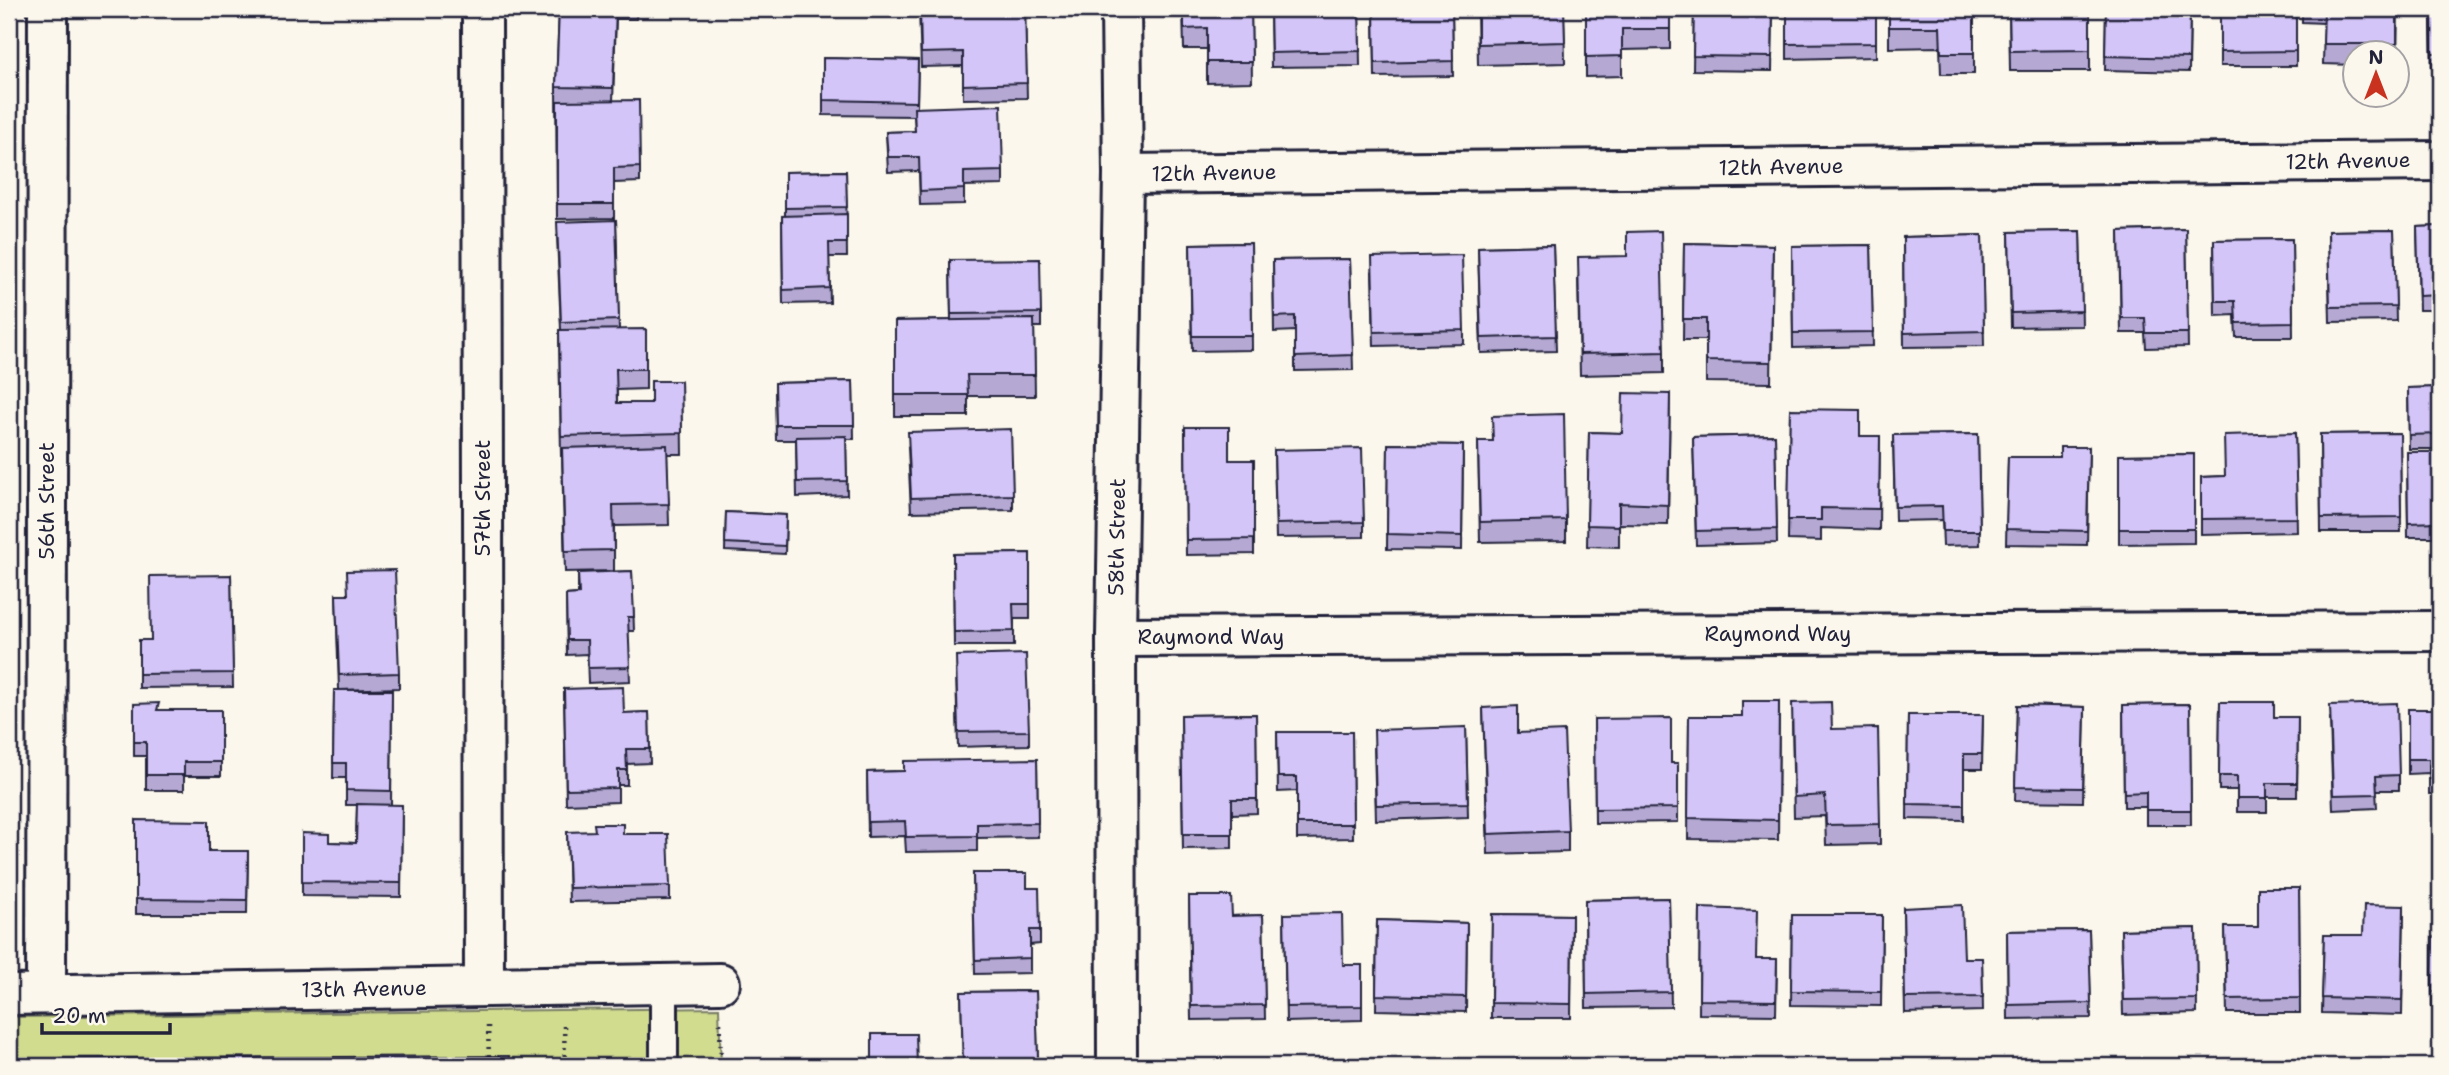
<svg xmlns="http://www.w3.org/2000/svg" width="2449" height="1075" font-family="'Shantell Sans',sans-serif">
	<style>
		.green { fill: #d1dc8f; stroke: #7a7f65; stroke-width: 2 }
		.lines { fill: none; stroke-linecap: round; stroke-linejoin: round }
		.lane-casing { stroke: #22223b; stroke-width: 32 }
		.street-casing { stroke: #22223b; stroke-width: 44 }
		.path { stroke: #22223b; stroke-width: 4.5; stroke-dasharray: 2 5; stroke-linecap: butt }
		.lane { stroke: #fbf7ec; stroke-width: 26 }
		.street { stroke: #fbf7ec; stroke-width: 38 }
		.wall { fill: #b5a9d4; stroke: #22223b; stroke-width: 2 }
		.building { fill: #d3c5f7; stroke: #22223b; stroke-width: 2 }
		.labels { text-anchor: middle; stroke-width: 5; stroke-linejoin: round; paint-order: stroke }
		.street-label { font-size: 21px; fill: #22223b; stroke: #fbf7ec }
	</style>
	<rect width="100%" height="100%" fill="#fbf7ec"/>
	<filter id="ink" filterUnits="userSpaceOnUse"><feTurbulence type="fractalNoise" baseFrequency=".0143" numOctaves="2"/><feDisplacementMap in="SourceGraphic" scale="14" xChannelSelector="R" yChannelSelector="G"/><feConvolveMatrix kernelMatrix="1 2 1 2 8 2 1 2 1" color-interpolation-filters="sRGB"/></filter>
	<g filter="url(#ink)">
		<polygon class="green" points="719,1008 721,1066 509,1066 509,1064 9,1066 9,1017"/>
		<g class="lines">
			<defs>
				<polyline id="lane" points="664,985 664,1066"/>
				<g id="street">
					<polyline points="482,9 484,987"/>
					<polyline points="1123,174 2440,161"/>
					<polyline points="1116,637 2440,631"/>
					<polyline points="46,994 48,9"/>
					<polyline points="9,995 720,983"/>
					<polyline points="1117,1066 1116,637 1123,174 1121,9"/>
				</g>
			</defs>
			<use href="#lane" class="lane-casing"/>
			<use href="#street" class="street-casing"/>
			<g class="path">
				<polyline points="720,1023 721,1066"/>
				<polyline points="488,1026 489,1060"/>
				<polyline points="564,1026 565,1066"/>
			</g>
			<use href="#lane" class="lane"/>
			<use href="#street" class="street"/>
		</g>
		<g class="wall">
			<polygon points="559,9 637,9 636,19 616,19 613,101 640,167 640,182 614,183 614,218 557,219 556,87"/>
			<polygon points="919,9 1025,9 1027,98 963,99 963,66 921,67"/>
			<polygon points="1183,9 1251,9 1252,82 1207,83 1207,49 1184,49"/>
			<polygon points="1270,9 1359,9 1360,66 1271,67"/>
			<polygon points="1374,9 1452,9 1453,76 1375,77"/>
			<polygon points="1477,9 1564,9 1565,63 1478,65"/>
			<polygon points="1586,9 1670,9 1670,49 1622,50 1622,76 1586,77"/>
			<polygon points="1694,9 1773,9 1772,71 1693,70"/>
			<polygon points="1787,9 1876,9 1876,57 1787,59"/>
			<polygon points="1889,9 1974,9 1974,74 1941,74 1940,47 1889,48"/>
			<polygon points="2009,9 2090,9 2090,71 2010,71"/>
			<polygon points="2106,9 2190,9 2189,72 2105,70"/>
			<rect x="2220" y="9" width="76" height="57"/>
			<polygon points="2302,9 2398,9 2397,65 2397,52 2355,52 2355,65 2323,64 2324,23 2302,22"/>
			<polygon points="2431,9 2440,9 2440,68 2432,68"/>
			<polygon points="823,58 918,60 917,107 1003,171 1003,185 964,186 964,204 920,205 919,171 888,172 886,132 915,131 914,116 823,115"/>
			<polygon points="846,171 847,257 829,257 830,303 783,304 782,216 785,216 785,172"/>
			<polygon points="616,220 619,329 646,369 646,389 617,390 617,403 651,403 681,381 682,454 667,454 669,525 614,526 614,571 565,572 562,456 561,456 559,330 561,330 557,236"/>
			<polygon points="2440,226 2440,310 2419,310 2417,227"/>
			<polygon points="2186,229 2188,347 2146,348 2145,333 2121,333 2119,231"/>
			<polygon points="2394,230 2396,321 2330,322 2328,231"/>
			<polygon points="2080,231 2082,326 2011,327 2009,232"/>
			<polygon points="1982,235 1984,346 1904,347 1903,237"/>
			<polygon points="2292,239 2293,337 2236,337 2235,315 2215,316 2214,240"/>
			<polygon points="1251,243 1252,350 1192,351 1190,244"/>
			<polygon points="1684,243 1773,245 1771,383 1706,382 1706,340 1683,340"/>
			<polygon points="1553,245 1556,351 1481,353 1478,247"/>
			<polygon points="1871,245 1873,346 1793,348 1792,246"/>
			<polygon points="1350,259 1353,370 1295,371 1295,331 1274,332 1273,260"/>
			<polygon points="950,260 1041,313 1041,327 1034,327 1035,396 968,396 968,416 895,416 895,321 951,320"/>
			<polygon points="1372,272 1464,330 1464,344 1374,346"/>
			<polygon points="1578,278 1664,352 1664,373 1580,375"/>
			<polygon points="853,381 854,439 846,439 847,495 797,497 796,440 776,440 775,383"/>
			<polygon points="2440,387 2440,449 2409,449 2408,388"/>
			<polygon points="1670,394 1668,525 1619,524 1619,547 1587,546 1589,432 1622,433"/>
			<polygon points="1790,409 1860,436 1880,436 1879,530 1821,528 1821,541 1788,540"/>
			<polygon points="1185,427 1229,460 1254,460 1254,554 1186,555"/>
			<polygon points="2295,433 2297,532 2201,534 2201,477 2225,476"/>
			<polygon points="2400,433 2401,532 2321,532 2320,434"/>
			<polygon points="1978,434 1980,545 1943,546 1942,520 1895,521 1893,435"/>
			<polygon points="1775,435 1777,543 1696,545 1693,437"/>
			<polygon points="1478,441 1566,520 1566,541 1480,542"/>
			<polygon points="1388,444 1463,445 1462,550 1387,549"/>
			<polygon points="908,447 1013,495 1013,510 911,512"/>
			<polygon points="2089,447 2087,545 2006,544 2008,457 2060,457"/>
			<polygon points="1274,450 1364,522 1364,537 1276,538"/>
			<polygon points="2407,452 2440,452 2440,537 2408,537"/>
			<polygon points="2194,454 2194,543 2119,544 2119,455"/>
			<polygon points="726,512 786,515 785,554 725,551"/>
			<polygon points="1030,553 1030,619 1014,619 1014,646 954,646 953,554"/>
			<polygon points="632,571 634,631 628,631 630,681 588,683 587,654 567,655 566,595 578,594 578,573"/>
			<polygon points="231,575 233,687 139,688 139,640 150,640"/>
			<polygon points="336,595 399,673 399,688 339,690"/>
			<polygon points="956,671 1029,731 1029,745 958,747"/>
			<polygon points="564,689 624,713 649,712 650,763 627,764 627,785 618,785 618,802 566,804"/>
			<polygon points="334,690 392,690 391,805 402,805 401,897 302,896 302,833 329,842 356,843 357,805 346,805 346,778 333,778"/>
			<polygon points="1779,701 1778,840 1688,839 1689,716 1742,716"/>
			<polygon points="2220,702 2274,717 2298,717 2297,797 2267,797 2267,812 2237,812 2237,790 2219,790"/>
			<polygon points="134,704 159,710 221,710 221,776 184,776 184,790 146,790 146,756 134,756"/>
			<polygon points="2190,704 2191,825 2146,825 2146,807 2124,807 2123,705"/>
			<polygon points="2017,705 2085,707 2083,802 2015,801"/>
			<polygon points="1483,708 1518,733 1568,831 1568,852 1488,854"/>
			<polygon points="2408,709 2440,709 2440,794 2429,794 2429,773 2408,774"/>
			<polygon points="1256,714 1257,813 1232,814 1232,848 1183,849 1181,715"/>
			<polygon points="1908,715 1983,715 1982,769 1964,769 1964,820 1907,819"/>
			<polygon points="1594,719 1671,763 1678,763 1678,822 1595,823"/>
			<polygon points="2330,719 2399,775 2399,790 2376,790 2377,808 2333,810"/>
			<polygon points="1792,723 1832,729 1880,824 1880,844 1826,845 1825,816 1794,817"/>
			<polygon points="1466,727 1468,817 1376,820 1374,745"/>
			<polygon points="1277,732 1352,732 1353,838 1297,839 1297,791 1278,792"/>
			<polygon points="1037,759 1038,837 977,838 977,851 906,852 905,836 868,837 867,772 904,771"/>
			<polygon points="136,820 209,851 248,851 247,914 136,914"/>
			<polygon points="567,832 623,834 670,886 670,900 569,902"/>
			<polygon points="973,873 1027,888 1040,930 1040,944 1030,945 1030,973 975,974"/>
			<polygon points="2299,888 2300,1013 2227,1013 2225,927 2258,927"/>
			<polygon points="1189,896 1232,916 1263,915 1265,1019 1191,1020"/>
			<polygon points="1669,898 1671,1007 1586,1008 1585,900"/>
			<polygon points="2404,906 2402,1015 2322,1013 2324,935 2363,935"/>
			<polygon points="1700,908 1756,959 1777,959 1776,1015 1699,1014"/>
			<polygon points="1903,908 1964,958 1982,958 1983,1011 1905,1013"/>
			<polygon points="1284,914 1343,965 1362,965 1362,1020 1286,1022"/>
			<polygon points="1492,914 1572,915 1571,1018 1491,1018"/>
			<polygon points="1792,915 1882,915 1881,1006 1791,1005"/>
			<polygon points="1377,920 1467,923 1466,1012 1376,1010"/>
			<polygon points="2196,928 2197,1013 2123,1015 2121,930"/>
			<polygon points="2089,930 2091,1018 2008,1019 2007,931"/>
			<polygon points="2433,937 2440,937 2440,1006 2432,1006"/>
			<polygon points="1036,991 1038,1066 963,1066 961,992"/>
		</g>
		<g class="building">
			<polygon points="559,9 616,9 613,88 556,87"/>
			<polygon points="920,9 1025,9 1027,83 963,85 963,52 921,53"/>
			<polygon points="1184,9 1251,9 1252,62 1207,62 1207,28 1184,29"/>
			<polygon points="1270,9 1359,9 1360,51 1271,53"/>
			<polygon points="1374,9 1452,9 1453,61 1375,63"/>
			<polygon points="1478,9 1564,9 1565,42 1478,44"/>
			<polygon points="1586,9 1670,9 1670,29 1622,29 1622,56 1586,57"/>
			<polygon points="1694,9 1773,9 1772,57 1693,56"/>
			<polygon points="1787,9 1876,9 1876,43 1787,44"/>
			<polygon points="1889,9 1974,9 1974,53 1941,53 1940,27 1889,27"/>
			<polygon points="2009,9 2090,9 2090,50 2010,51"/>
			<polygon points="2106,9 2190,9 2189,58 2105,56"/>
			<polygon points="2220,9 2296,9 2296,51 2220,52"/>
			<polygon points="2324,9 2397,9 2397,44 2323,44"/>
			<polygon points="2431,9 2440,9 2440,53 2432,53"/>
			<polygon points="823,58 918,60 917,102 823,100"/>
			<polygon points="639,100 640,167 614,168 614,204 557,204 557,101"/>
			<polygon points="1001,105 1003,171 964,172 964,189 920,191 919,157 888,157 886,132 915,131 914,108"/>
			<polygon points="846,171 847,207 785,208 785,172"/>
			<polygon points="847,214 847,243 829,243 830,288 783,290 782,216"/>
			<polygon points="616,220 619,320 561,322 557,222"/>
			<polygon points="2440,226 2440,295 2419,296 2417,227"/>
			<polygon points="2186,229 2188,333 2146,333 2145,318 2121,318 2119,231"/>
			<polygon points="2394,230 2396,306 2330,307 2328,231"/>
			<polygon points="1661,231 1664,352 1580,354 1578,257 1627,256 1627,232"/>
			<polygon points="2080,231 2082,311 2011,313 2009,232"/>
			<polygon points="1982,235 1984,331 1904,333 1903,237"/>
			<polygon points="2292,239 2293,322 2236,323 2235,301 2215,301 2214,240"/>
			<polygon points="1251,243 1252,336 1192,336 1190,244"/>
			<polygon points="1684,243 1773,245 1771,362 1706,361 1706,319 1683,319"/>
			<polygon points="1553,245 1556,336 1481,338 1478,247"/>
			<polygon points="1871,245 1873,332 1793,333 1792,246"/>
			<polygon points="1462,255 1464,330 1374,332 1372,257"/>
			<polygon points="1040,259 1041,313 951,314 950,260"/>
			<polygon points="1350,259 1353,355 1295,357 1295,316 1274,317 1273,260"/>
			<polygon points="1034,319 1035,375 967,375 968,395 895,395 895,321"/>
			<polygon points="646,329 646,369 616,369 617,403 651,403 651,381 681,381 682,433 561,436 559,330"/>
			<polygon points="853,381 854,425 776,425 775,383"/>
			<polygon points="2440,387 2440,434 2409,435 2408,388"/>
			<polygon points="1623,393 1670,394 1668,505 1619,503 1619,526 1587,525 1589,432 1622,433"/>
			<polygon points="1790,409 1860,410 1860,436 1880,436 1879,509 1821,508 1821,520 1788,520"/>
			<polygon points="1564,414 1566,520 1480,522 1478,441 1493,441 1492,416"/>
			<polygon points="1185,427 1229,427 1229,460 1254,460 1254,539 1186,540"/>
			<polygon points="1011,429 1013,495 911,498 908,432"/>
			<polygon points="2295,433 2297,518 2201,519 2201,477 2225,476 2224,435"/>
			<polygon points="2400,433 2401,517 2321,518 2320,434"/>
			<polygon points="1978,434 1980,531 1943,531 1942,506 1895,507 1893,435"/>
			<polygon points="1775,435 1777,529 1696,531 1693,437"/>
			<polygon points="846,436 847,481 797,482 796,437"/>
			<polygon points="1388,444 1463,445 1462,536 1387,534"/>
			<polygon points="667,445 669,504 613,505 614,550 565,551 562,448"/>
			<polygon points="2060,447 2089,447 2087,531 2006,529 2008,457 2060,457"/>
			<polygon points="1362,448 1364,522 1276,524 1274,450"/>
			<polygon points="2407,452 2440,452 2440,522 2408,523"/>
			<polygon points="2194,454 2194,529 2119,529 2119,455"/>
			<polygon points="726,512 786,515 785,546 725,543"/>
			<polygon points="1030,553 1030,604 1013,604 1014,631 954,632 953,554"/>
			<polygon points="395,570 399,673 339,675 336,595 348,595 347,571"/>
			<polygon points="632,571 634,617 628,617 630,667 588,668 587,640 567,640 566,595 579,594 578,573"/>
			<polygon points="231,575 233,673 139,674 139,640 151,640 150,576"/>
			<polygon points="1026,654 1029,731 958,732 956,656"/>
			<polygon points="623,687 624,713 649,712 650,749 626,749 627,770 618,770 618,788 566,789 564,689"/>
			<polygon points="334,690 392,690 391,791 346,790 346,763 333,763"/>
			<polygon points="1742,701 1779,701 1778,820 1688,818 1689,716 1742,716"/>
			<polygon points="1831,702 1832,729 1878,728 1880,824 1826,825 1825,795 1794,797 1792,703"/>
			<polygon points="2220,702 2274,702 2274,717 2298,717 2297,783 2267,783 2267,798 2237,798 2237,776 2219,776"/>
			<polygon points="159,703 157,710 221,710 221,762 184,762 184,775 146,775 146,742 134,742 134,704"/>
			<polygon points="2397,703 2399,775 2376,776 2377,794 2333,795 2330,705"/>
			<polygon points="2190,704 2191,810 2146,810 2146,792 2124,793 2123,705"/>
			<polygon points="2017,705 2085,707 2083,788 2015,787"/>
			<polygon points="1518,706 1518,733 1564,731 1568,831 1488,834 1483,708"/>
			<polygon points="2408,709 2440,709 2440,779 2429,779 2429,759 2408,759"/>
			<polygon points="1256,714 1257,799 1232,799 1232,834 1183,834 1181,715"/>
			<polygon points="1908,715 1983,715 1982,754 1964,754 1964,805 1907,804"/>
			<polygon points="1671,718 1671,763 1678,763 1678,808 1595,809 1594,719"/>
			<polygon points="1466,727 1468,803 1376,805 1374,730"/>
			<polygon points="1277,732 1352,732 1353,824 1297,824 1297,777 1278,777"/>
			<polygon points="1037,759 1038,823 977,824 977,836 906,837 905,821 868,822 867,772 904,771 904,761"/>
			<polygon points="357,804 402,805 401,883 302,882 302,833 329,834 329,842 356,843"/>
			<polygon points="136,820 209,821 209,851 248,851 247,900 136,899"/>
			<polygon points="594,824 623,824 623,834 668,834 670,886 569,888 567,832 595,831"/>
			<polygon points="973,873 1027,873 1027,888 1039,888 1040,930 1030,930 1030,958 975,960"/>
			<polygon points="2258,888 2299,888 2300,998 2227,999 2225,927 2258,927"/>
			<polygon points="1189,896 1231,896 1232,916 1263,915 1265,1005 1191,1006"/>
			<polygon points="1669,898 1671,992 1586,994 1585,900"/>
			<polygon points="1962,905 1964,958 1982,958 1983,997 1905,998 1903,908"/>
			<polygon points="2364,905 2404,906 2402,1000 2322,998 2324,935 2363,935"/>
			<polygon points="1700,908 1757,910 1756,959 1777,959 1776,1001 1699,1000"/>
			<polygon points="1342,913 1343,965 1362,965 1362,1006 1286,1007 1284,914"/>
			<polygon points="1492,914 1572,915 1571,1004 1491,1003"/>
			<polygon points="1792,915 1882,915 1881,992 1791,991"/>
			<polygon points="1377,920 1467,923 1466,997 1376,995"/>
			<polygon points="2196,928 2197,999 2123,1000 2121,930"/>
			<polygon points="2089,930 2091,1003 2008,1005 2007,931"/>
			<polygon points="2433,937 2440,937 2440,992 2432,992"/>
			<polygon points="1036,991 1038,1059 963,1061 961,992"/>
			<polygon points="872,1034 916,1034 917,1066 872,1066"/>
			<polygon points="509,1056 509,1066 9,1066 9,1059"/>
		</g>
	</g>
	<g class="labels">
		<g class="street-label">
			<text transform="translate(2348 161) rotate(-1)" y="7">12th Avenue</text>
			<text transform="translate(1781 167) rotate(-1)" y="7">12th Avenue</text>
			<text transform="translate(1214 173) rotate(-1)" y="7">12th Avenue</text>
			<text transform="translate(483 498) rotate(-90)" y="7">57th Street</text>
			<text transform="translate(47 501) rotate(-90)" y="7">56th Street</text>
			<text transform="translate(1117 537) rotate(-89)" y="7">58th Street</text>
			<text x="1778" y="641">Raymond Way</text>
			<text x="1211" y="644">Raymond Way</text>
			<text transform="translate(364 989) rotate(-1)" y="7">13th Avenue</text>
		</g>
	</g>
	<rect width="2449" height="1075" fill="none" stroke="#fbf7ec" stroke-width="35"/>
	<rect x="18" y="18" width="2414" height="1040" fill="none" stroke="#22223b" stroke-width="2.5" filter="url(#ink)"/>
	<g transform="translate(2376 74)"><circle r="33" fill="#fbf7ec" stroke="#a4a2a5" stroke-width="2"/>
	<path d="M0-5L12 26L0 18L-12 26Z" fill="#c8321e"/>
	<text y="-10" font-size="19" font-weight="bold" text-anchor="middle" fill="#22223b">N</text>
	</g>
	<path d="M42 1023v10h128v-10" fill="none" stroke="#22223b" stroke-width="3.5"/>
	<text x="52" y="1023" font-size="21" fill="#22223b" stroke="#fbf7ec" stroke-width="5" paint-order="stroke">20 m</text>
</svg>
